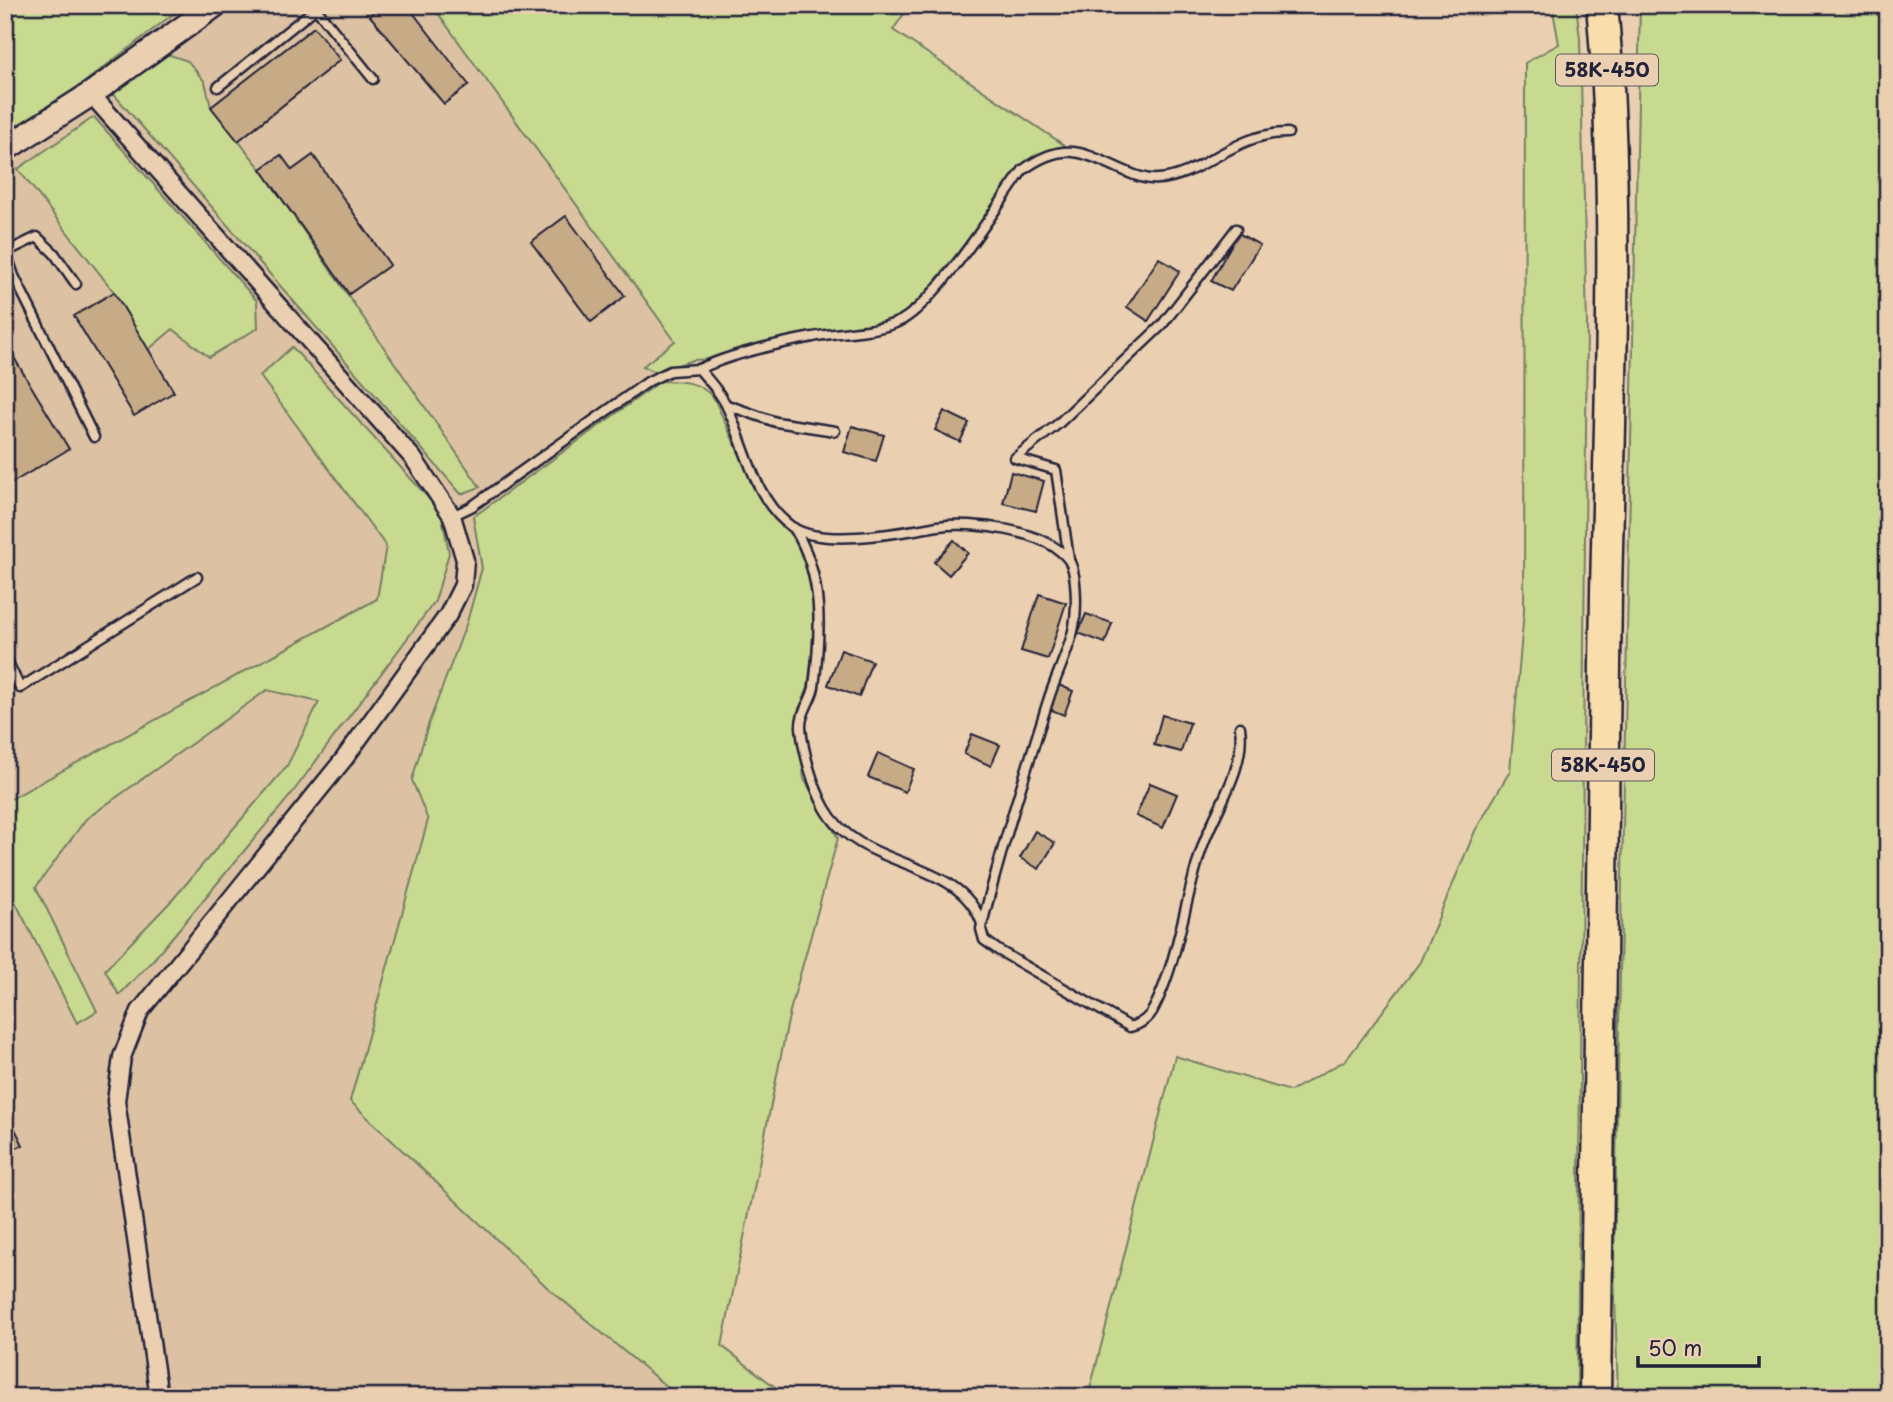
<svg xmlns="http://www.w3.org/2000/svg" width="1893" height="1402" font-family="'Playpen Sans',sans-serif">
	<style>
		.built { fill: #dcc2a2 }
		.green { fill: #c8da8f; stroke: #757e65; stroke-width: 2 }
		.building { fill: #c7aa86; stroke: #22223b; stroke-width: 2 }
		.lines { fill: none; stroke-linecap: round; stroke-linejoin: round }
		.lane-casing { stroke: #22223b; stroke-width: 13 }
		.street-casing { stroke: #22223b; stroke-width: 21 }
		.secondary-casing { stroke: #22223b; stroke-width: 28 }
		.highway-casing { stroke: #22223b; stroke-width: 35 }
		.lane { stroke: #ead0b1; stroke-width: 8 }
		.street { stroke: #ead0b1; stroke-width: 16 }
		.secondary { stroke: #ead0b1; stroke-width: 23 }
		.highway { stroke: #f9deab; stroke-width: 30 }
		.labels { text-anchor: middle; stroke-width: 6; stroke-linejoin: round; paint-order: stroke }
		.shield { fill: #ead0b1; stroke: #5e565e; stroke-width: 2 }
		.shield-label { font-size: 19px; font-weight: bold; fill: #22223b }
	</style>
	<rect width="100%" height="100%" fill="#ead0b1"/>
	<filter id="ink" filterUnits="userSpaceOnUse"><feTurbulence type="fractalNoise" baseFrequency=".0143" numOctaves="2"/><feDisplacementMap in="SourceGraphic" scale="14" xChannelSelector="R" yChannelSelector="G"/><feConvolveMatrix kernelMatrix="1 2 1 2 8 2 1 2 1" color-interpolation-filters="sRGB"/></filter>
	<g filter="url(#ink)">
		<polygon class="built" points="185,5 432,5 675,341 644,366 655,372 661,381 474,517 482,568 467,622 428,725 412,780 428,820 350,1101 548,1288 679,1397 5,1397 5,133 82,84"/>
		<g class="green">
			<polygon points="5,5 185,5 82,84 5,133"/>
			<polygon points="432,5 910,5 893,30 1067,147 1035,157 910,312 877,324 786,341 718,359 693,360 655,372 643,366 675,341"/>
			<polygon points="1552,5 1576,5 1580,39 1587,324 1577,1397 1088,1397 1175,1056 1290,1091 1346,1060 1420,962 1475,831 1510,771 1524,611 1525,63 1559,44"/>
			<polygon points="1640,5 1888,5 1888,1397 1618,1397 1614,1264"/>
			<polygon points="164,53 188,61 205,82 211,107 261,169 480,487 461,494 111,91"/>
			<polygon points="94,117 257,301 258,328 209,357 173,329 148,350 114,292 18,169"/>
			<polygon points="292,347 441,512 449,553 435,601 290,796 154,959 119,995 105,970 174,898 287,766 319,702 267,690 86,819 36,887 97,1011 77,1023 5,882 5,802 377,599 386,546 260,376"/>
			<path d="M 661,381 C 682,381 699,381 714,398 L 757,493 L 805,553 L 816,617 L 808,688 L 797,714 L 804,779 L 838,838 L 790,1011 L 722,1346 L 788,1397 L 679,1397 L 548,1288 L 350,1101 L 428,820 L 412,780 L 428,725 L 467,622 L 482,568 L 473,517 Z"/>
		</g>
		<g class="building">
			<polygon points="367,5 407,5 469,85 444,104 370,16 373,13"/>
			<polygon points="314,27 340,60 238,141 211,107"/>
			<polygon points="281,155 292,170 313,155 390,265 349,294 261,169"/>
			<polygon points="566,216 625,296 591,322 531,242"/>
			<polygon points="1238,233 1260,245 1231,291 1211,281"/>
			<polygon points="1159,258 1180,271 1148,321 1127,307"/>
			<polygon points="114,292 174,392 134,416 74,316"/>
			<polygon points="7,346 69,449 5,487 5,347"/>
			<polygon points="944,411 969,423 960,442 935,430"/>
			<polygon points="852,426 884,435 876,461 844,452"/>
			<polygon points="1011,472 1044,481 1036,511 1003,503"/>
			<polygon points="954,540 968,553 949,575 934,562"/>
			<polygon points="1039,594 1066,603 1048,659 1021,651"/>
			<polygon points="1086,614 1112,623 1105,643 1078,633"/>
			<polygon points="841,650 872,661 859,697 828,685"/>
			<polygon points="1059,685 1073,691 1064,715 1049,709"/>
			<polygon points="1162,715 1190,723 1181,752 1154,745"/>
			<polygon points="972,734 1000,745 991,766 964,754"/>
			<polygon points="878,753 914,769 905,792 868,777"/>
			<polygon points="1150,783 1177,794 1163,828 1136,816"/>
			<polygon points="1035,831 1055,843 1039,869 1020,858"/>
			<polygon points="5,1109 23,1145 5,1153"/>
		</g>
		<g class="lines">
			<defs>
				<g id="lane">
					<polyline points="313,5 373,79"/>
					<polyline points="218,87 316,8"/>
					<polyline points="76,284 54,253 37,237 6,252 14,276 94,437"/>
					<path d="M 699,369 C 734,353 775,344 813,337 C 841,331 877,333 902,320 C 939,299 996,207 1023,170 C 1065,139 1084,153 1127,172 C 1136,176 1148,180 1158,179 C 1201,177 1235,132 1288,133"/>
					<polyline points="727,405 776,422 835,431"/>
					<path d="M 452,516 L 471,507 L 649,381 L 670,371 L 699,369 C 709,381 721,393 727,407 C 746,446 754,501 792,527 C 823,548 903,532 938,526 C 972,521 1045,530 1068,559 C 1078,572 1077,615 1073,631 C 1067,655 1055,678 1048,701 C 1024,777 1000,852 981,929 L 984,940 L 998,950 L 1130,1027 C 1141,1024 1149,1019 1154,1008 C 1178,961 1185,898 1202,848 C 1215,809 1246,770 1240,727"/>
					<path d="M 794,528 C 824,576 821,631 814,687 C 812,700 800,713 801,727 C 803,752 813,786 825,808 C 860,872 959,856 982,924"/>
					<polyline points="1069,559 1056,470 1015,458 1058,424 1162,325 1236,229"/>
					<polyline points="5,656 20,688 197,577"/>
				</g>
				<polyline id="street" points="91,94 413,458 452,516 465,560 463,585 448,615 344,759 140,1011 122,1057 116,1101 159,1397"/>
				<polyline id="secondary" points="5,149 91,94 215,5"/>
				<path id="highway" d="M 1595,1397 C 1597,1129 1601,861 1606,592 C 1610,397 1620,200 1602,5"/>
			</defs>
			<use href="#lane" class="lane-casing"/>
			<use href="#street" class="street-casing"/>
			<use href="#secondary" class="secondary-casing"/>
			<use href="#highway" class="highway-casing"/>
			<use href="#lane" class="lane"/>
			<use href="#street" class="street"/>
			<use href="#secondary" class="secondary"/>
			<use href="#highway" class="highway"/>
		</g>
	</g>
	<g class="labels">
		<g class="shield">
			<rect x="1556" y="54.5" width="102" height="31" rx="5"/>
			<rect x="1552" y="749.5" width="102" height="31" rx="5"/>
		</g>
		<g class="shield-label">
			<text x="1607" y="77">58К-450</text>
			<text x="1603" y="772">58К-450</text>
		</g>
	</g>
	<rect width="1893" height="1402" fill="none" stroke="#ead0b1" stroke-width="28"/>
	<rect x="14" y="14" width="1865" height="1374" fill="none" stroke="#22223b" stroke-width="2.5" filter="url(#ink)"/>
	<path d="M1638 1356v10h121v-10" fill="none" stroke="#22223b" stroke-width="3.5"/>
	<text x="1648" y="1356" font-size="21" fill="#22223b" stroke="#ead0b1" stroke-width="5" paint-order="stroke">50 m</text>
</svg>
